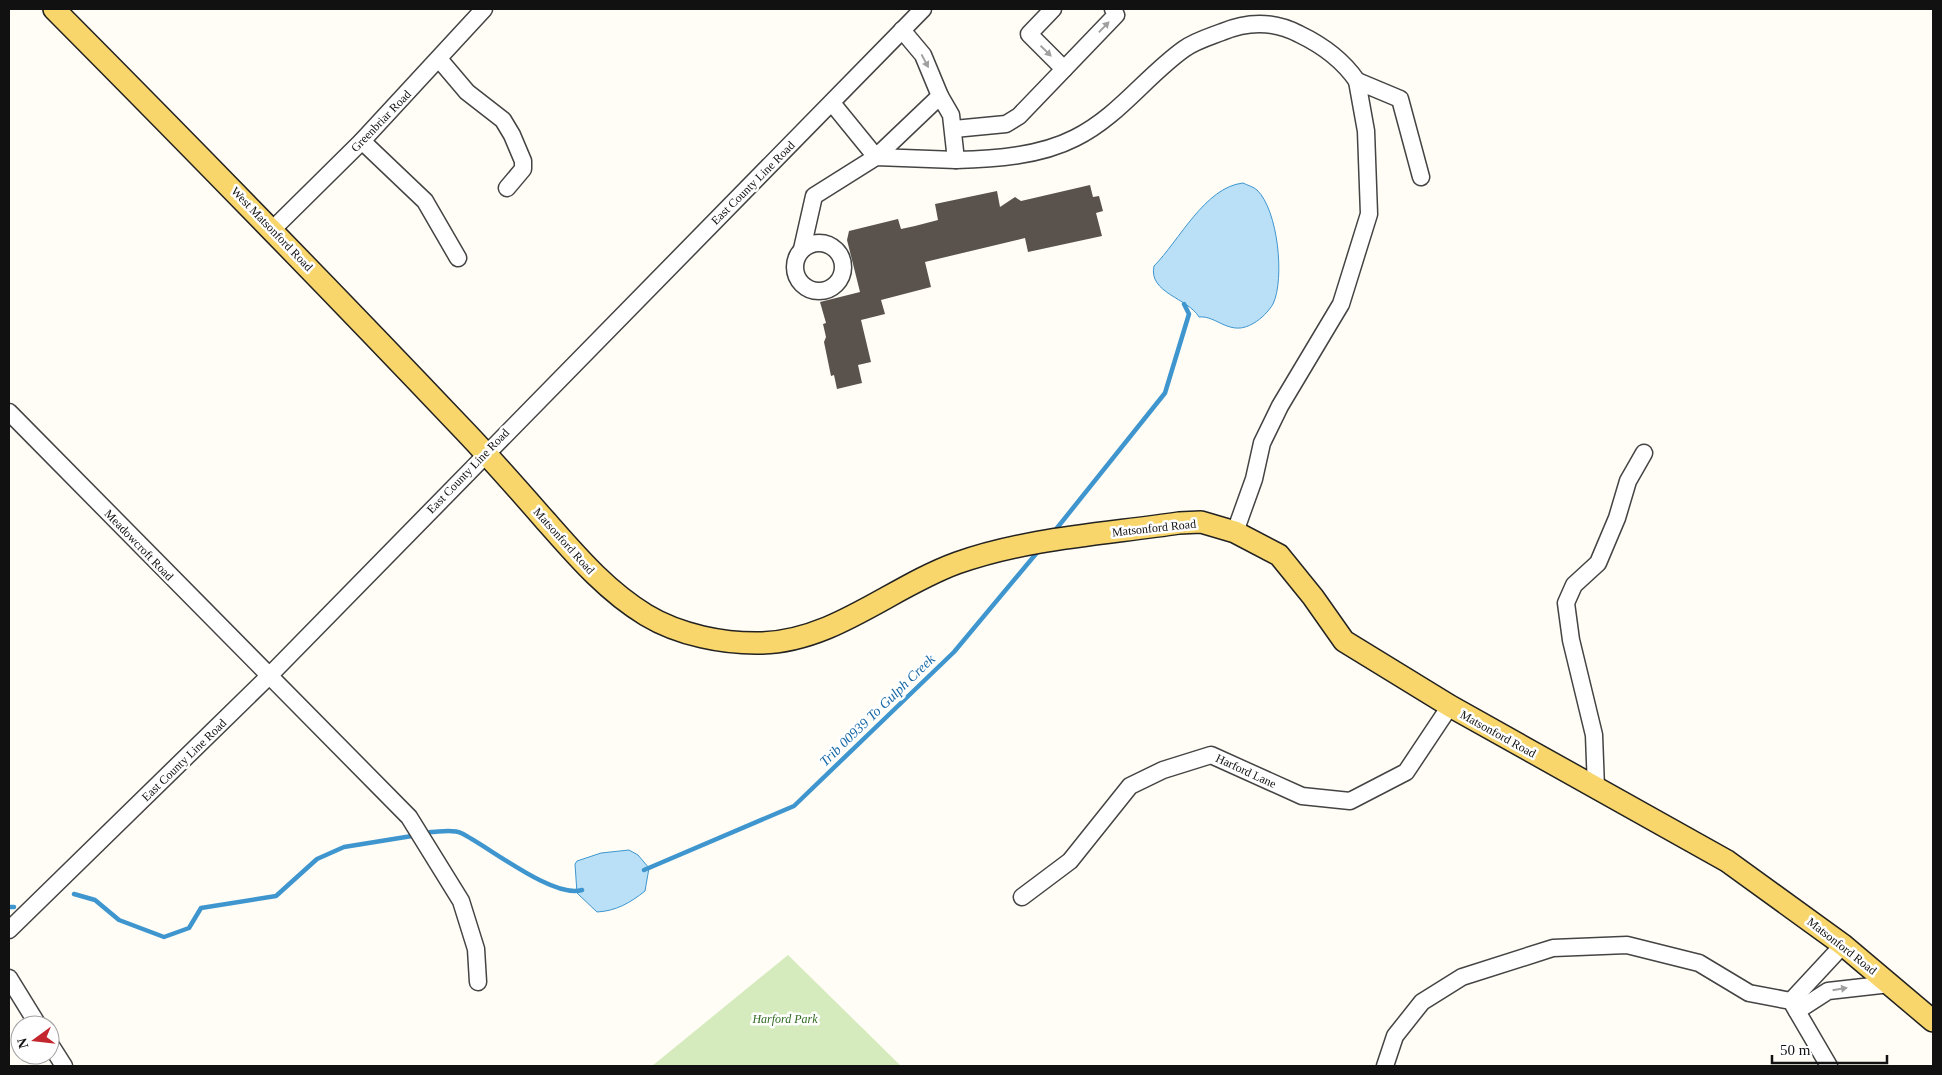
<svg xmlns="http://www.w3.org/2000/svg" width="1942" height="1075" font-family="Georgia,serif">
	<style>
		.green { fill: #d5ebbd }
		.water { fill: #b9e0f7; stroke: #3f96cf }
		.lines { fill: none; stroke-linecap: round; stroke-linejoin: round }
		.stream { stroke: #3f96cf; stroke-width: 4.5 }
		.building { fill: #5a524d }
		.minor-casing { stroke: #444; stroke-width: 19 }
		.major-casing { stroke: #222; stroke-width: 24 }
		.minor { stroke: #fff; stroke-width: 16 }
		.major { stroke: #f9d66b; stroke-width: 21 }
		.oneway { fill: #a0a0a0 }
		.labels { text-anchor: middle; stroke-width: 5; stroke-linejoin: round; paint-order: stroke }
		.street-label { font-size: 12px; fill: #111; stroke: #fff }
		.park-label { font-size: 12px; font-style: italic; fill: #2f6b1f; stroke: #fff }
		.water-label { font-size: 14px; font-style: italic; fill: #1768a6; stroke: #fff }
	</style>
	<rect width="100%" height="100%" fill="#fffdf5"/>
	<polygon class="green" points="788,955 901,1066 652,1066"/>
	<g class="water">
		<path d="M 1243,183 C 1247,185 1254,187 1257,190 C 1278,210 1285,279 1273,304 C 1269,311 1261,319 1254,323 C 1230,338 1217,315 1199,317 C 1188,298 1148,293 1154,266 C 1179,241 1205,187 1243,183 Z"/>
		<path d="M 629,850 L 638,855 L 649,868 L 645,891 C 630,903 616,911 597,912 L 577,893 L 575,864 L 577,861 L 601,853 Z"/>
	</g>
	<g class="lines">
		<g class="stream">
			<polyline points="1053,533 1165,393 1189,314 1184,304"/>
			<path d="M 430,832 C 439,832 453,829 461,833 C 488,846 553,899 582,890"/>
			<polyline points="644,870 794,806 954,652 1040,549"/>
			<polyline points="74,894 95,900 119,920 164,937 189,928 201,908 276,896 317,859 344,847 412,836"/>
			<polyline points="9,907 14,907"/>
		</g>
	</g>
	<polygon class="building" points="1090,185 1093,197 1099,196 1103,211 1096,213 1102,236 1028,252 1025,238 925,262 931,287 881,300 885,314 861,320 871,362 858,365 862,383 837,389 834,375 831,376 824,342 826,337 823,324 826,323 820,302 860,292 847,240 849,231 898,219 901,229 915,226 938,220 935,204 997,191 1000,207 1015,197 1021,201"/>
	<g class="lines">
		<defs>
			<g id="minor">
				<polyline points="1053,9 1029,34 1064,69"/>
				<polyline points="902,30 923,55 940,96"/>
				<polyline points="439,59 467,92 503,120 512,135 523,161 523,169 507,188"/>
				<polyline points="954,129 1006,124 1019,116 1116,15 1113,9"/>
				<polyline points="362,141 425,201 458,258"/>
				<path d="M 956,160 C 995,159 1040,156 1075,138 C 1118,117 1146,76 1184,49 C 1195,41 1209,37 1222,32 C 1248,21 1274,21 1299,34 C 1322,45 1342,59 1357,81"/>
				<polyline points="273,229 362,141 484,9"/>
				<circle cx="819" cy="267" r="24"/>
				<polyline points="802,249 814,196 876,157 940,96 951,115 956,160 876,157 832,103"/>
				<polyline points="9,412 409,817 461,901 476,949 478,982"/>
				<polyline points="1235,532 1254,479 1262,443 1280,406 1341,304 1369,214 1366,131 1357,81 1400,99 1421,177"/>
				<polyline points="1596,788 1594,735 1571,640 1566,603 1574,585 1598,563 1617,518 1628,481 1644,453"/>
				<polyline points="1022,897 1070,861 1130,786 1163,770 1211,755 1302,796 1350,801 1406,772 1450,706"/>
				<polyline points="9,930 268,677 923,9"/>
				<polyline points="9,978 38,1025"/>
				<polyline points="1791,1001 1843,945"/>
				<polyline points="1797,1011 1828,991 1890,984"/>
				<polyline points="50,1044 64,1066"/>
				<polyline points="1385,1066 1395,1036 1422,1002 1462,977 1553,948 1627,945 1699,963 1749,993 1791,1001 1829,1066"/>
			</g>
			<path id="major" d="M 54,9 C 190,146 325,284 458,424 C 488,455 516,487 544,519 C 575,554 605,590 646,615 C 679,635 724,644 762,643 C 834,641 891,587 957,563 C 1027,538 1105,534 1179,523 L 1201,522 L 1235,532 L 1279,555 L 1313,597 L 1344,641 L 1450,706 L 1727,861 L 1843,945 L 1933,1021"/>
		</defs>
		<use href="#minor" class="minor-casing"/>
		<use href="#major" class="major-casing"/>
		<use href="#minor" class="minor"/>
		<use href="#major" class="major"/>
	</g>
	<defs><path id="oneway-solid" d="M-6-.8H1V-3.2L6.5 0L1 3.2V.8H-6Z" transform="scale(1.25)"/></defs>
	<g class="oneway">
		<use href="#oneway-solid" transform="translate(1104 27) rotate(-46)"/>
		<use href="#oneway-solid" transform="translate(1046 51) rotate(44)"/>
		<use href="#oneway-solid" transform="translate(925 61) rotate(62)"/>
		<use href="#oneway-solid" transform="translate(1840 989) rotate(-9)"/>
	</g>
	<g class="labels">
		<g class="street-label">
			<text transform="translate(381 121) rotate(-46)" y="4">Greenbriar Road</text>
			<text transform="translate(753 183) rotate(-45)" y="4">East County Line Road</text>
			<text transform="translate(272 229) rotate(46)" y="4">West Matsonford Road</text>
			<text transform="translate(468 471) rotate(-46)" y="4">East County Line Road</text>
			<text transform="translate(1154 528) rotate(-6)" y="4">Matsonford Road</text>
			<text transform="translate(564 541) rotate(48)" y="4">Matsonford Road</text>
			<text transform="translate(139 545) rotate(46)" y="4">Meadowcroft Road</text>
			<text transform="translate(1498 734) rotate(29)" y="4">Matsonford Road</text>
			<text transform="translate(184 760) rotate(-44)" y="4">East County Line Road</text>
			<text transform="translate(1246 771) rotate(25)" y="4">Harford Lane</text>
			<text transform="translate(1842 946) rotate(38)" y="4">Matsonford Road</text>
		</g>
		<g class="park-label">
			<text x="785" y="1023">Harford Park</text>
		</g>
		<g class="water-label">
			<text transform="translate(877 710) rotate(-44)" y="5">Trib 00939 To Gulph Creek</text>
		</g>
	</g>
	<rect width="1942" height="1075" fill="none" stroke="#111111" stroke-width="20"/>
	<g transform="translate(35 1040) rotate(255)"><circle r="24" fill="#ffffff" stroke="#a0a0a0"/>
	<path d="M0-4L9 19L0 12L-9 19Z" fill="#c4262e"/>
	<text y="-8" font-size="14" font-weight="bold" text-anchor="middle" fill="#111111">N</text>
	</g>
	<path d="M1772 1055v8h115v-8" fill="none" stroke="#111111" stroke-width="2.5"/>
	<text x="1780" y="1055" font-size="15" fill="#111111" stroke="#ffffff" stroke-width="4" paint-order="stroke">50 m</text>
</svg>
